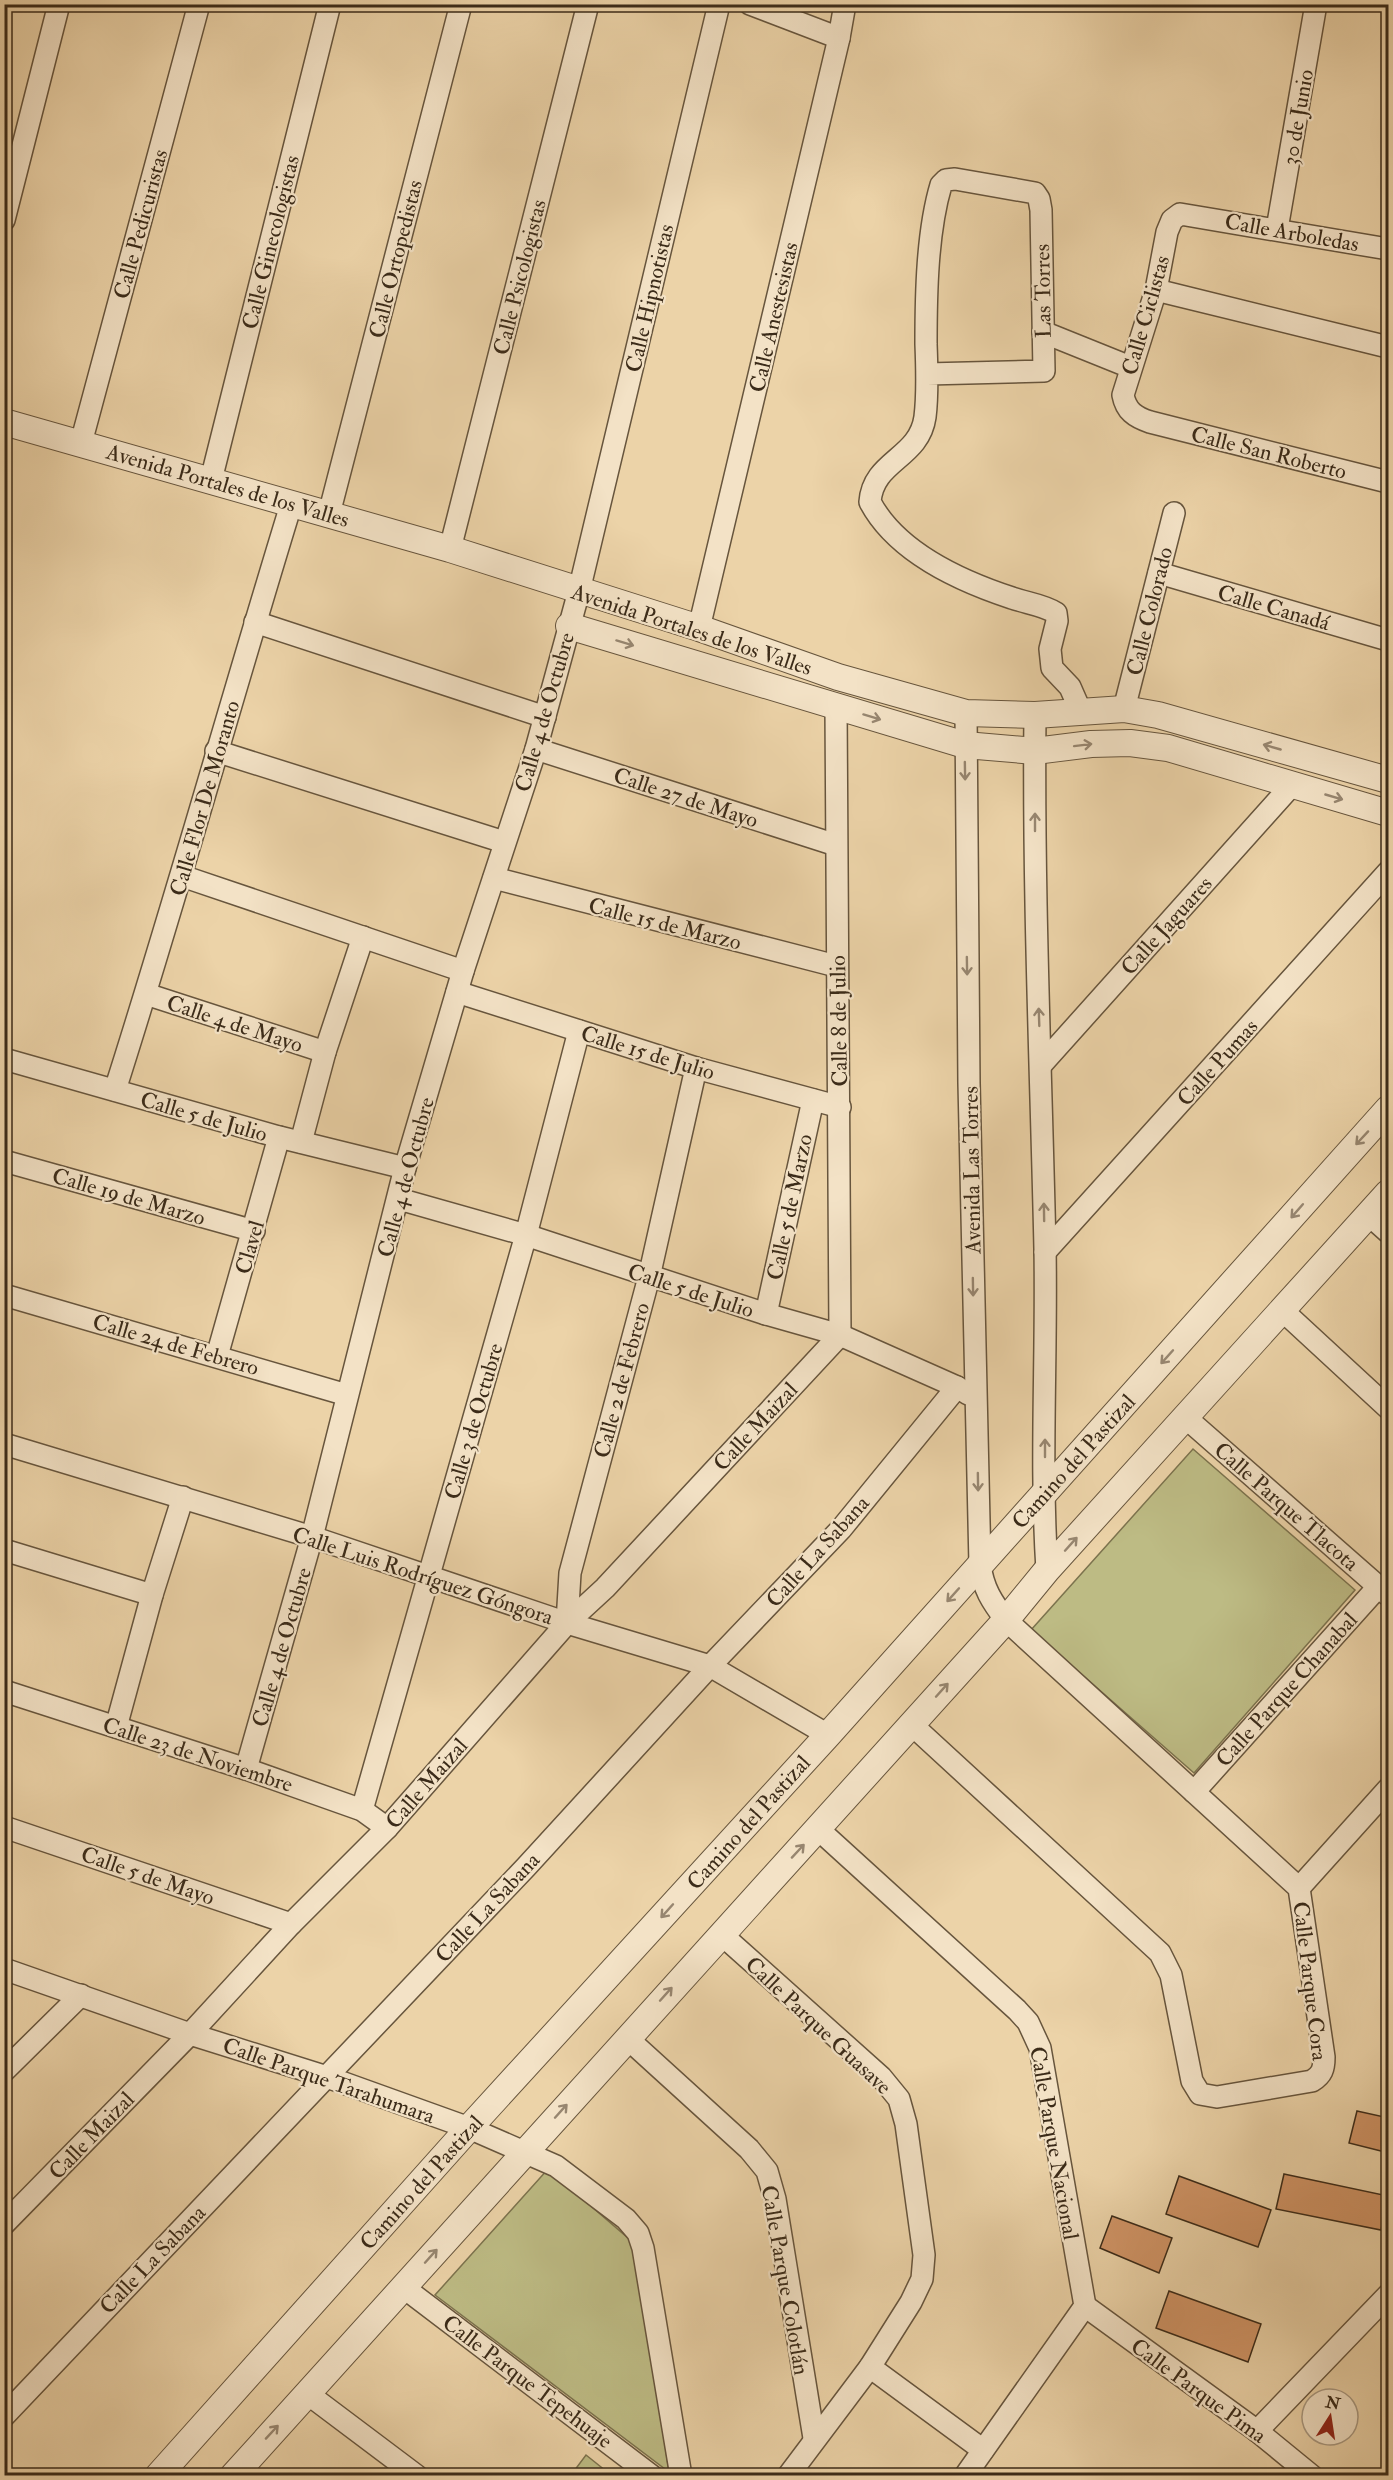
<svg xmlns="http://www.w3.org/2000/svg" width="1393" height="2480" font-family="'IM FELL Double Pica',serif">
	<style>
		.green { fill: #bdbb84; stroke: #7c734e; stroke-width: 1.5 }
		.building { fill: #d19567; stroke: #3b2b19; stroke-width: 1.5 }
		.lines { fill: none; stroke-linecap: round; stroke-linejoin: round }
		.minor-casing { stroke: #67553d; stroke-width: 24 }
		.tertiary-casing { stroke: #67553d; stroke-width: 28 }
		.minor { stroke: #f3e2c6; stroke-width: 21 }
		.tertiary { stroke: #f3e2c6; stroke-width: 26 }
		.oneway { stroke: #978670 }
		.labels { text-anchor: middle; stroke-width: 4.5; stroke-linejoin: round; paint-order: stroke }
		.street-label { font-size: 22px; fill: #3b2b19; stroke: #f3e2c6 }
	</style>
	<rect width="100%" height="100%" fill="#ecd3a8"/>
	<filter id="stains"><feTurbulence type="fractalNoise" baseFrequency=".00333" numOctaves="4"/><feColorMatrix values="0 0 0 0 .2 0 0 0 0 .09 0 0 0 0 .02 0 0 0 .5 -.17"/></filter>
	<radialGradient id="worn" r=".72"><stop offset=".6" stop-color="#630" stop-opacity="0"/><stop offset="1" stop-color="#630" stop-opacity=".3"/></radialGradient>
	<g class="green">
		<polygon points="1193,1449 1355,1590 1194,1773 1031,1630"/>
		<polygon points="548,2169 636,2245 669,2472 435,2295"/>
		<polygon points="586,2455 611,2475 571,2475"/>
	</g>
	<g class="building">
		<polygon points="1357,2111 1389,2118 1389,2153 1349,2143"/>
		<polygon points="1284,2174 1388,2196 1381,2230 1276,2209"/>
		<polygon points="1179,2176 1271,2210 1258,2247 1166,2214"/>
		<polygon points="1112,2216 1172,2238 1159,2273 1100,2248"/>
		<polygon points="1169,2291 1261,2324 1248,2362 1156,2328"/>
	</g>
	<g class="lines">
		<defs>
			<g id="minor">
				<polyline points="750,4 839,38"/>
				<polyline points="4,220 59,4"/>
				<polyline points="1277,229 1316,4"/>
				<path d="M 1388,249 L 1180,214 L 1172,220 L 1167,232 L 1156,290 L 1123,395 C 1126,411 1135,417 1150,422 L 1388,482"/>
				<polyline points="1156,290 1388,347"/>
				<polyline points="1043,332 1130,367"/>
				<path d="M 927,374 L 1044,371 L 1041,210 L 1039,199 L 1035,193 L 955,179 L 946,180 L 941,185 C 927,232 926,295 926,344 C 927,368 928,393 925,417 C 919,459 873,460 870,502 C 897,553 960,581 1012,598 C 1026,603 1044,605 1056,613 L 1057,621 L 1050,649 L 1052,668 L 1070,687 L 1081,712"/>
				<polyline points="81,443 199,4"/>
				<polyline points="211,480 330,4"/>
				<polyline points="329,514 461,4"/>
				<polyline points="450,549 588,4"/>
				<polyline points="1159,573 1388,640"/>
				<polyline points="255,622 545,717"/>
				<polyline points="699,628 839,38 845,4"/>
				<polyline points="1124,709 1174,513"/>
				<path d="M 1035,715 C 1033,893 1041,1071 1045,1249 C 1047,1356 1040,1463 1047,1570"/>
				<polyline points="536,749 836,845"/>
				<polyline points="216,751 504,842"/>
				<polyline points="182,876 463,971"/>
				<polyline points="494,878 836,966"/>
				<polyline points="457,992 696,1068 840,1107"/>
				<polyline points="146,994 325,1052"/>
				<polyline points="4,1059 279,1137 405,1168"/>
				<polyline points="1041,1065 1292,785"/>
				<path d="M 115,1090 C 177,896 231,700 291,505"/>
				<polyline points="301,1142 325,1052 363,937"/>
				<polyline points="4,1161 254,1231"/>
				<polyline points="399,1199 526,1235 766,1314 840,1335 957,1387 968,1394"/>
				<polyline points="1369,1215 1388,1232"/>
				<polyline points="1045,1252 1388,872"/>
				<polyline points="4,1295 347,1395"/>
				<polyline points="1283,1311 1388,1408"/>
				<polyline points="766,1314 813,1100"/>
				<polyline points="217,1356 279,1137"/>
				<polyline points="1185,1417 1388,1595"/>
				<polyline points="4,1444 312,1537 567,1623 710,1666 828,1735"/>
				<polyline points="4,1550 152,1595"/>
				<polyline points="567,1623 570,1573 649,1277 696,1068"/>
				<polyline points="4,1691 246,1769 362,1810 387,1828"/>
				<path d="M 911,1724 L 1160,1953 L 1171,1975 L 1192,2081 L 1200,2094 L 1217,2097 L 1312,2081 C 1322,2075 1324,2069 1324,2057 L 1299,1888 L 1006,1620 C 992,1602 983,1588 980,1565 L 969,1083 L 966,713"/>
				<polyline points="116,1727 152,1595 183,1497"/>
				<polyline points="246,1769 312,1537 405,1168 463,971 536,749 579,591 719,4"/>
				<polyline points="1194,1792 1378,1587"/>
				<polyline points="362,1810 526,1235 579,1031"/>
				<polyline points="4,1827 291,1924"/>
				<polyline points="818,1829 1017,2010 1028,2022 1040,2048 1085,2306 965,2476"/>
				<polyline points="1299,1888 1388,1789"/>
				<polyline points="721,1934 881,2077 899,2099 906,2124 924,2255 922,2279 911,2302 870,2367 788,2476"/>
				<polyline points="4,1969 190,2034 327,2077 469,2128 556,2166 626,2219 638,2233 643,2248 681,2476"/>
				<polyline points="627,2038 749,2149 767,2171 775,2199 814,2438"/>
				<polyline points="4,2071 81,1995"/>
				<path d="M 4,2224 L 190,2034 L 291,1924 L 387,1828 L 567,1623 L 605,1588 L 840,1335 C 840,1125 836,916 836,706"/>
				<polyline points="403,2287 652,2476"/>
				<polyline points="1085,2306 1257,2431 1312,2476"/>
				<polyline points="870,2367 983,2450"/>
				<polyline points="308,2394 417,2476"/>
				<polyline points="4,2416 526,1867 710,1666 841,1529 957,1387"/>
				<polyline points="1257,2431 1388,2295"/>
			</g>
			<g id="tertiary">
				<polyline points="4,422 450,549 699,628 838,677 966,713 1035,715 1124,709 1158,715 1388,780"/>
				<polyline points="569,626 965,745 1035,751 1091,744 1130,743 1168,748 1388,813"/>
				<polyline points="158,2476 469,2128 828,1735 1388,1109"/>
				<polyline points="233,2476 1006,1620 1047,1570 1388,1193"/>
			</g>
		</defs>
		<use href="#minor" class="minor-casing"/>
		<use href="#tertiary" class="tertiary-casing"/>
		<use href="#minor" class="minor"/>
		<use href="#tertiary" class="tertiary"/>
	</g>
	<defs><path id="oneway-shaft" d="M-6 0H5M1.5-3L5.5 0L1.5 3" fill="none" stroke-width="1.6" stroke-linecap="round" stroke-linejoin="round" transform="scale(1.5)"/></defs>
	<g class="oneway">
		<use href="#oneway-shaft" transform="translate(625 643) rotate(17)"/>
		<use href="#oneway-shaft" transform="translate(872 717) rotate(17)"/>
		<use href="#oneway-shaft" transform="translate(1083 745) rotate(-7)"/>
		<use href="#oneway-shaft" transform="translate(1272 747) rotate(-164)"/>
		<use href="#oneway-shaft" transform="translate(965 771) rotate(89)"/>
		<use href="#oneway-shaft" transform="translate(1334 797) rotate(16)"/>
		<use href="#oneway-shaft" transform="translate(1035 822) rotate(-90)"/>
		<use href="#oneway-shaft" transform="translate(967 966) rotate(89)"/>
		<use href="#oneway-shaft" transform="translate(1039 1017) rotate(-92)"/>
		<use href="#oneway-shaft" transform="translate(1362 1138) rotate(133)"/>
		<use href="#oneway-shaft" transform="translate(1297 1211) rotate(131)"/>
		<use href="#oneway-shaft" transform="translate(1044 1212) rotate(-91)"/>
		<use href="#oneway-shaft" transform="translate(973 1287) rotate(89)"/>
		<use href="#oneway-shaft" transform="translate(1167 1357) rotate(132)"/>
		<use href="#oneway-shaft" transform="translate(1045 1448) rotate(-90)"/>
		<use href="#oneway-shaft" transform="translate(978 1482) rotate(89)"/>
		<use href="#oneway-shaft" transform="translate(1071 1544) rotate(-48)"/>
		<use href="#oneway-shaft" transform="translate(953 1595) rotate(132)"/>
		<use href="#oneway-shaft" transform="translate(942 1690) rotate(-48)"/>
		<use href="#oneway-shaft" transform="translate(798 1851) rotate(-47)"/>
		<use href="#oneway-shaft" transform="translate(667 1911) rotate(132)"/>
		<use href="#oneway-shaft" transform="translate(666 1994) rotate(-48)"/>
		<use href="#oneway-shaft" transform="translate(561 2111) rotate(-48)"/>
		<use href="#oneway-shaft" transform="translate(431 2256) rotate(-48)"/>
		<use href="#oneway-shaft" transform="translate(272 2432) rotate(-47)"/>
	</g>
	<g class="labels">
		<g class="street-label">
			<text transform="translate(1297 117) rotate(-80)" y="8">30 de Junio</text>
			<text transform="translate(140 224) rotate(-75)" y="8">Calle Pedicuristas</text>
			<text transform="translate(1292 232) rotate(10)" y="8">Calle Arboledas</text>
			<text transform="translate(270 242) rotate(-76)" y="8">Calle Ginecologistas</text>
			<text transform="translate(395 259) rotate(-76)" y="8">Calle Ortopedistas</text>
			<text transform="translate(519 277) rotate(-76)" y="8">Calle Psicologistas</text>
			<text transform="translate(1042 291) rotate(-91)" y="8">Las Torres</text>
			<text transform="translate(649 298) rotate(-77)" y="8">Calle Hipnotistas</text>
			<text transform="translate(1145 315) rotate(-74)" y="8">Calle Ciclistas</text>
			<text transform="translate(773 317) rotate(-77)" y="8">Calle Anestesistas</text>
			<text transform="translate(1269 452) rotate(14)" y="8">Calle San Roberto</text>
			<text transform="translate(228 485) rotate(16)" y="8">Avenida Portales de los Valles</text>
			<text transform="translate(1274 607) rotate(16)" y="8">Calle Canadá</text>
			<text transform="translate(1149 611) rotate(-76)" y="8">Calle Colorado</text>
			<text transform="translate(692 629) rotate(18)" y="8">Avenida Portales de los Valles</text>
			<text transform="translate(544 712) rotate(-74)" y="8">Calle 4 de Octubre</text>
			<text transform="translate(686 797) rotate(18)" y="8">Calle 27 de Mayo</text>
			<text transform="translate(204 798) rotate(-74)" y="8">Calle Flor De Moranto</text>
			<text transform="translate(665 923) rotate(14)" y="8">Calle 15 de Marzo</text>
			<text transform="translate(1166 925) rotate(-48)" y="8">Calle Jaguares</text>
			<text transform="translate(838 1021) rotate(-91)" y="8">Calle 8 de Julio</text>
			<text transform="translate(235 1023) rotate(18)" y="8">Calle 4 de Mayo</text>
			<text transform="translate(648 1052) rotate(17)" y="8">Calle 15 de Julio</text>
			<text transform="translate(1217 1062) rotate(-48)" y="8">Calle Pumas</text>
			<text transform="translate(204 1116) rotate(16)" y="8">Calle 5 de Julio</text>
			<text transform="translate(971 1170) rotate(-91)" y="8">Avenida Las Torres</text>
			<text transform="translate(405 1177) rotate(-75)" y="8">Calle 4 de Octubre</text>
			<text transform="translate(129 1196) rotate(16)" y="8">Calle 19 de Marzo</text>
			<text transform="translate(789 1207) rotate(-78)" y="8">Calle 5 de Marzo</text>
			<text transform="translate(249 1247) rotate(-74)" y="8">Clavel</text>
			<text transform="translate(691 1290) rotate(18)" y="8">Calle 5 de Julio</text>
			<text transform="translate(176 1344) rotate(16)" y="8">Calle 24 de Febrero</text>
			<text transform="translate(621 1380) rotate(-75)" y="8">Calle 2 de Febrero</text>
			<text transform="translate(473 1421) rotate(-74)" y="8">Calle 3 de Octubre</text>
			<text transform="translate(755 1426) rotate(-47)" y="8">Calle Maizal</text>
			<text transform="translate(1073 1461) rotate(-48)" y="8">Camino del Pastizal</text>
			<text transform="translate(1287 1506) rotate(41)" y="8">Calle Parque Tlacota</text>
			<text transform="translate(817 1551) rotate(-48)" y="8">Calle La Sabana</text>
			<text transform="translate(423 1575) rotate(18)" y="8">Calle Luis Rodríguez Góngora</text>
			<text transform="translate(281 1647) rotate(-74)" y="8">Calle 4 de Octubre</text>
			<text transform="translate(1286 1689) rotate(-48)" y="8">Calle Parque Chanabal</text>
			<text transform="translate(198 1754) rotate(18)" y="8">Calle 23 de Noviembre</text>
			<text transform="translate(426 1783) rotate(-49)" y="8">Calle Maizal</text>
			<text transform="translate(748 1822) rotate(-48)" y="8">Camino del Pastizal</text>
			<text transform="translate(148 1875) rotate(19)" y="8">Calle 5 de Mayo</text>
			<text transform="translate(487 1907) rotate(-47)" y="8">Calle La Sabana</text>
			<text transform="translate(1311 1981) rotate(83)" y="8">Calle Parque Cora</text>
			<text transform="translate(819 2025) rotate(43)" y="8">Calle Parque Guasave</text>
			<text transform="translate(329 2080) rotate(19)" y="8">Calle Parque Tarahumara</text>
			<text transform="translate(91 2135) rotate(-46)" y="8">Calle Maizal</text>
			<text transform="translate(1055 2143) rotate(80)" y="8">Calle Parque Nacional</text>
			<text transform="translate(421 2182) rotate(-48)" y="8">Camino del Pastizal</text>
			<text transform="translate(152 2259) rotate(-46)" y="8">Calle La Sabana</text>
			<text transform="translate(786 2280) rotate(80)" y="8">Calle Parque Colotlán</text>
			<text transform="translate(528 2381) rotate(37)" y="8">Calle Parque Tepehuaje</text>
			<text transform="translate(1199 2390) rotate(36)" y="8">Calle Parque Pima</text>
		</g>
	</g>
	<rect width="1393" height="2480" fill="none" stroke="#ecd3a8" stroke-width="24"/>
	<rect x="6" y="6" width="1381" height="2468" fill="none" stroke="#3b2b19" stroke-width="3"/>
	<rect x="12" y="12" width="1369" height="2456" fill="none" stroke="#3b2b19" stroke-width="1.5"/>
	<g transform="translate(1330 2417) rotate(12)"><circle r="28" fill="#f3e2c6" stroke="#a99981" stroke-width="1.5"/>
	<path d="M0-4.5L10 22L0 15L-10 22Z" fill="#8f2418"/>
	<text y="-9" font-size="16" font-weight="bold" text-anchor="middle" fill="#3b2b19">N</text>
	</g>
	<rect width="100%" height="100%" filter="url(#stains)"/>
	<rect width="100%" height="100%" fill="url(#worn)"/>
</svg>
